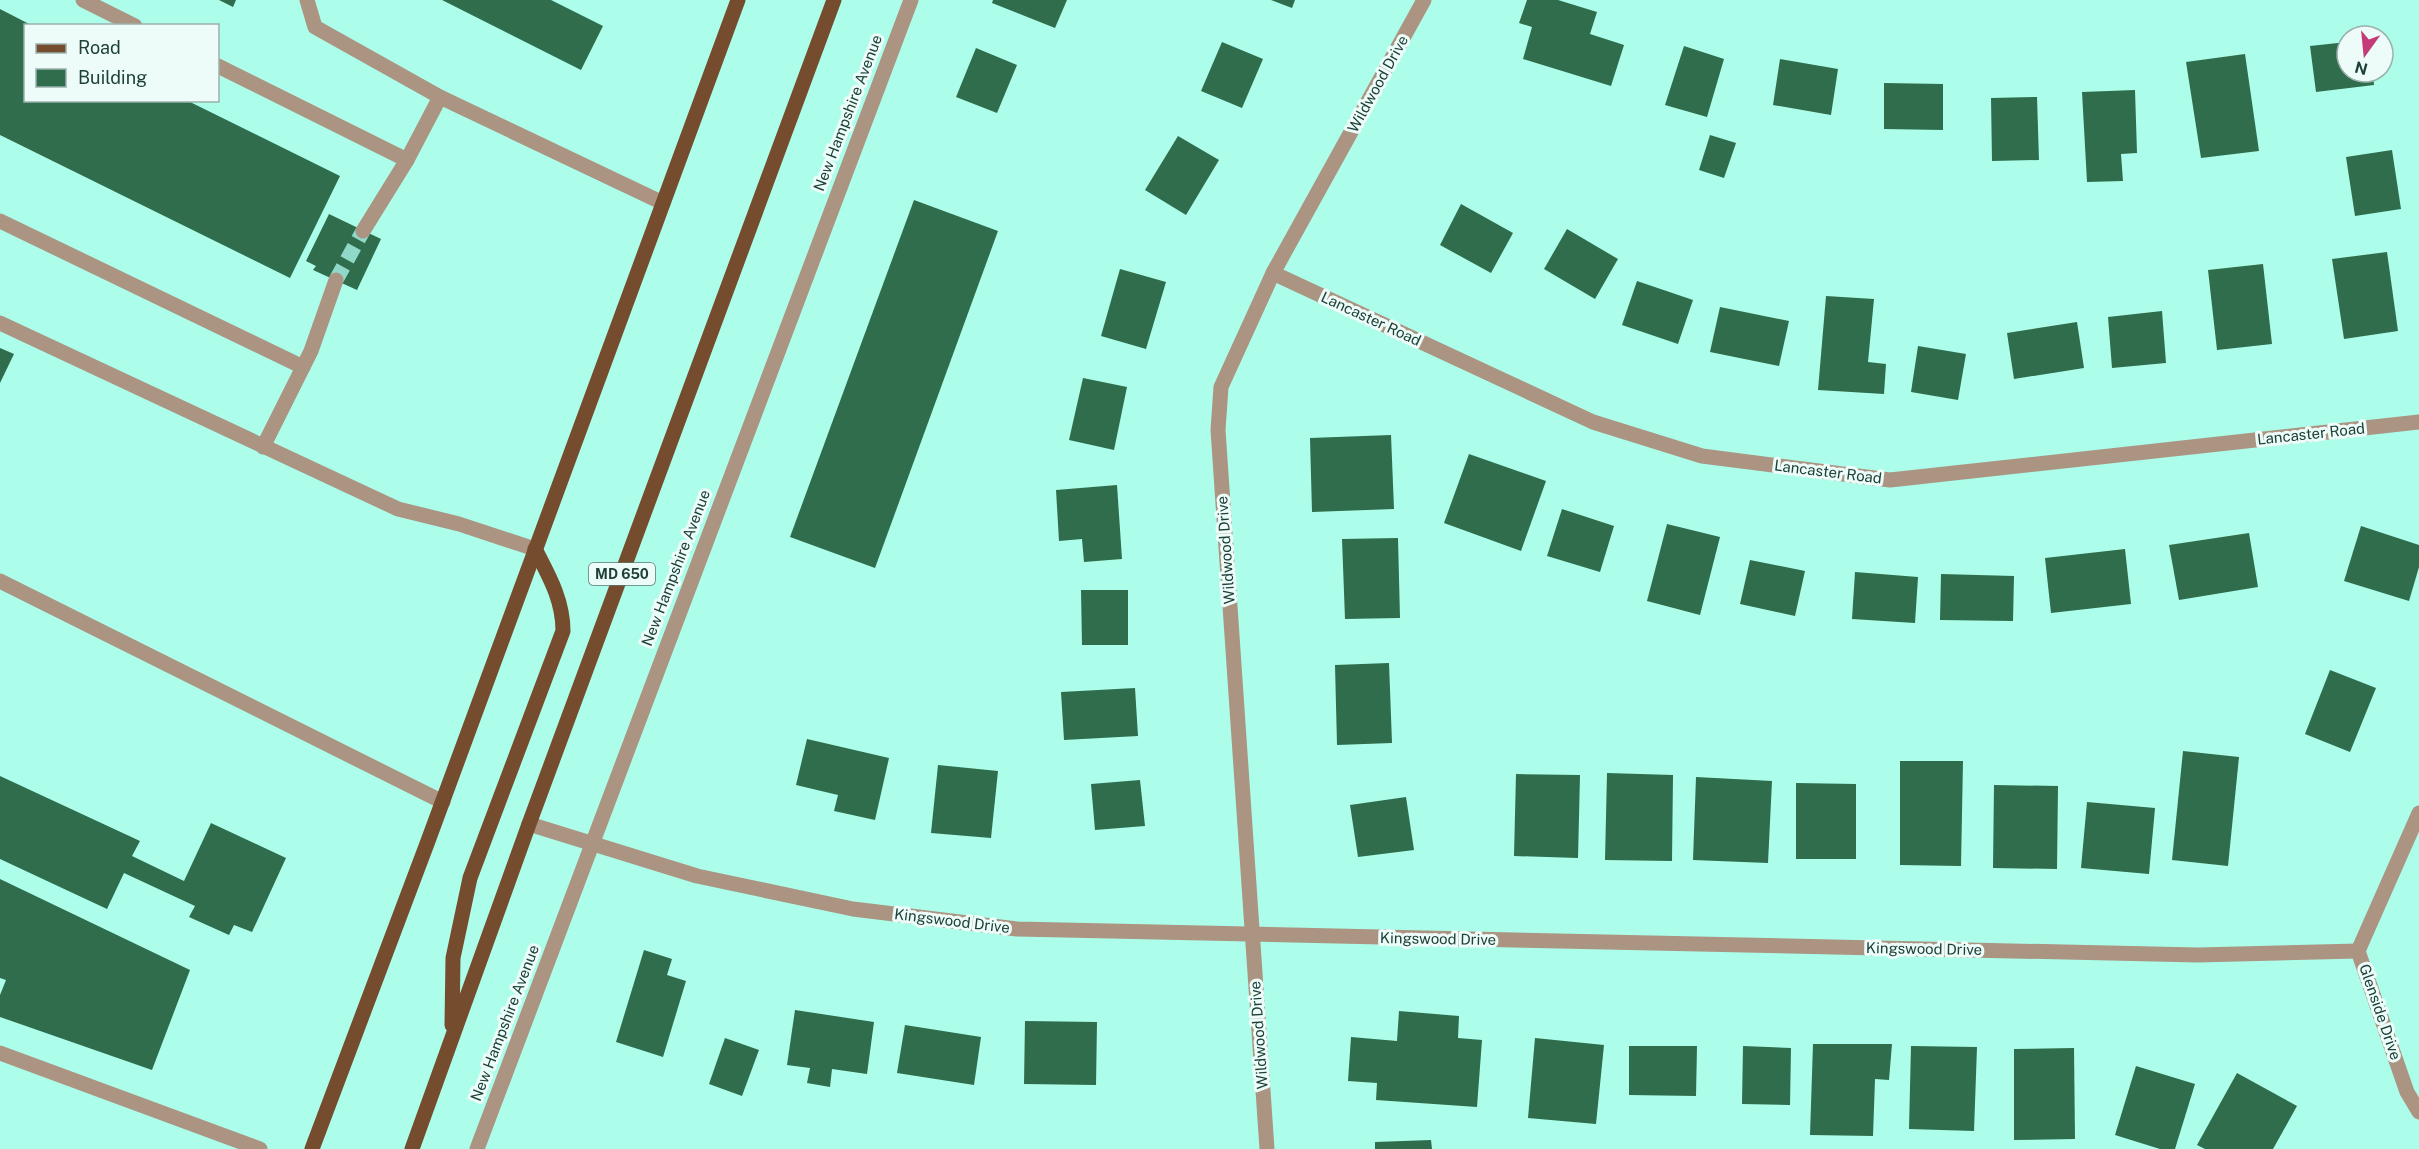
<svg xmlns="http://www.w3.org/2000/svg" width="2419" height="1149" font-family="'Public Sans',sans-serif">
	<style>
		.building { fill: #2f6d4c }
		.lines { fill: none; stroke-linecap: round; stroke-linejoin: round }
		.minor-tunnel { stroke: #90d8c7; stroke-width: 15; stroke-dasharray: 15 8; stroke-linecap: butt }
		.minor { stroke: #ac9483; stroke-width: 15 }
		.major { stroke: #754c2d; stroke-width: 15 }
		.labels { text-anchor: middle; stroke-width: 6; stroke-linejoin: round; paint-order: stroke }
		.shield { fill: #edfcf8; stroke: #5c7872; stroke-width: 1.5 }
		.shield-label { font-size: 14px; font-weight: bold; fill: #1e4039 }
		.street-label { font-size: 15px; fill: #1e4039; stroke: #edfcf8 }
	</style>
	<rect width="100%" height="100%" fill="#acfeea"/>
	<g class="building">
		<polygon points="219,0 236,0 233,7"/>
		<polygon points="442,0 551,0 603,26 581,70"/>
		<polygon points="993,0 1067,0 1055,28 992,3"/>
		<polygon points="1271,0 1295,0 1292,8"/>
		<polygon points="1527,0 1558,0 1597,12 1590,34 1624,45 1611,86 1523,59 1532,27 1519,23"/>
		<polygon points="0,9 33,26 26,26 26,100 186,100 340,176 290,278 0,135"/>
		<polygon points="1222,42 1263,59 1242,108 1201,91"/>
		<polygon points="2347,42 2347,72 2373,72 2374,85 2316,92 2310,46"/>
		<polygon points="1684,46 1724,59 1707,117 1665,105"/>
		<polygon points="976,48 1017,65 997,113 956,97"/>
		<polygon points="2245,54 2259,151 2201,158 2186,62"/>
		<polygon points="1780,59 1838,69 1831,115 1773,105"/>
		<polygon points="1884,83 1943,84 1943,130 1884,129"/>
		<polygon points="2135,90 2137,153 2121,154 2123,181 2087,182 2082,92"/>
		<polygon points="2037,97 2039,160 1992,161 1991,98"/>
		<polygon points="1710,135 1736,143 1724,178 1699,170"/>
		<polygon points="1178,136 1219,160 1186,215 1145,190"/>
		<polygon points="2392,150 2401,209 2355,216 2346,157"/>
		<polygon points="914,200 998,231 875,568 790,537"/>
		<polygon points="1461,204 1513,233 1491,273 1440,245"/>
		<polygon points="329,214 381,239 357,290 313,270 316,266 306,261"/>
		<polygon points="1567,229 1618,259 1595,299 1544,269"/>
		<polygon points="2387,252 2398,331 2344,339 2332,259"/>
		<polygon points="2263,264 2272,344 2217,350 2208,270"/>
		<polygon points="1120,269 1166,282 1146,349 1101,336"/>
		<polygon points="1637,281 1693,300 1678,344 1622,325"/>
		<polygon points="1826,296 1874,299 1868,362 1886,364 1884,394 1818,390"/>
		<polygon points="1720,307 1789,321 1779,366 1710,352"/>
		<polygon points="2162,311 2166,363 2112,368 2108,317"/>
		<polygon points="2077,322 2084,368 2014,379 2007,333"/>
		<polygon points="1918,346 1966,354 1958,400 1911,392"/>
		<polygon points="0,348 14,354 0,383"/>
		<polygon points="1083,378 1127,387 1114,450 1069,440"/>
		<polygon points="1391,435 1394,509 1312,512 1310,438"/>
		<polygon points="1469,454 1546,481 1521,551 1444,523"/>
		<polygon points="1117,485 1122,559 1084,562 1082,539 1059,541 1056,490"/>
		<polygon points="1562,509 1614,526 1600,572 1547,556"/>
		<polygon points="1667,524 1720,537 1700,615 1647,601"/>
		<polygon points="2361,526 2419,545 2419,567 2409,601 2344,581"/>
		<polygon points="2249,533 2258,587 2179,600 2169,545"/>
		<polygon points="1398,538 1400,618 1345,619 1342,539"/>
		<polygon points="2125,549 2131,604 2051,613 2045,558"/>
		<polygon points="1750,560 1805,571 1795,616 1740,604"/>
		<polygon points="1855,572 1918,577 1915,623 1852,619"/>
		<polygon points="1941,574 2014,576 2013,621 1940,620"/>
		<polygon points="1081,590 1128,590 1128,645 1082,645"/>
		<polygon points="1389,663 1392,743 1337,745 1335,665"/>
		<polygon points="2330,670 2376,688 2350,752 2305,734"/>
		<polygon points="1135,688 1138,736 1064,740 1061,692"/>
		<polygon points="807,739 889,758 875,820 834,811 838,795 796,785"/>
		<polygon points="2183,751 2239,757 2228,866 2172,860"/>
		<polygon points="1900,761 1963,761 1961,866 1900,865"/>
		<polygon points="938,765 998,771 991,838 931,833"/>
		<polygon points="1607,773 1673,775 1672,861 1605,860"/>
		<polygon points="1516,774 1580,775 1578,858 1514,856"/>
		<polygon points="0,776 140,841 132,856 184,881 211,823 286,858 252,932 234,925 229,935 189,917 195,906 124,873 107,909 0,859"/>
		<polygon points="1696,777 1772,781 1768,863 1693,860"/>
		<polygon points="1140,780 1145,826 1095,830 1091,784"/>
		<polygon points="1796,783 1856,784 1856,859 1796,859"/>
		<polygon points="1994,785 2058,786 2057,869 1993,868"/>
		<polygon points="1406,797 1414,850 1358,857 1350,805"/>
		<polygon points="2087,802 2155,808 2149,874 2081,868"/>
		<polygon points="0,879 190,970 152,1070 0,1017 0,995 6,980 0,978"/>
		<polygon points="644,950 672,959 667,975 686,981 663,1057 616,1042"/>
		<polygon points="795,1010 874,1022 867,1074 832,1069 830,1087 807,1083 810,1068 787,1065"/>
		<polygon points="1399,1011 1459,1016 1458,1038 1482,1040 1477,1107 1376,1100 1377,1083 1348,1081 1351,1037 1397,1041"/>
		<polygon points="1025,1021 1097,1022 1096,1085 1024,1084"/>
		<polygon points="905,1025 981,1037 974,1085 897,1073"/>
		<polygon points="725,1038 759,1050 742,1096 709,1084"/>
		<polygon points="1535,1038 1604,1045 1596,1124 1528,1118"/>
		<polygon points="1813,1044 1892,1044 1889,1080 1875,1079 1873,1136 1810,1135"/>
		<polygon points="1629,1046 1697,1046 1696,1096 1629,1095"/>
		<polygon points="1743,1046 1791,1048 1790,1105 1742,1104"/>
		<polygon points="1911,1046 1977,1047 1974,1131 1909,1129"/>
		<polygon points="2074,1048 2075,1139 2014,1140 2014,1049"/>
		<polygon points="2136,1066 2195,1084 2175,1149 2160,1149 2115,1135"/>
		<polygon points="2237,1073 2297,1106 2273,1149 2205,1149 2197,1145"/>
		<polygon points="1431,1140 1432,1149 1375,1149 1375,1142"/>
	</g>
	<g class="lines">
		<polyline class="minor-tunnel" points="336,280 363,231"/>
		<g class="minor">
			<polyline points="83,0 135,26"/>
			<polyline points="307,0 315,27 440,97"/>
			<polyline points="218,66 407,160 363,231"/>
			<polyline points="407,160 440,97 663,203"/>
			<polyline points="0,221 303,367"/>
			<polyline points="1273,273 1593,422 1702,456 1890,480 2419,422"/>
			<polyline points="0,323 398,509 459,524 535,549"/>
			<polyline points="263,447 311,351 336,280"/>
			<polyline points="0,581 443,802"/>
			<polyline points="2419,813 2358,951 2407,1092 2419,1112"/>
			<polyline points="529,824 697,876 853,909 1017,929 2198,955 2358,951"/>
			<polyline points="0,1053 260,1149"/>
			<polyline points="477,1149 911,0"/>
			<polyline points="1267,1149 1218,430 1221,387 1273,273 1424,0"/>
		</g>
		<g class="major">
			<path d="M 452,1025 L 453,958 L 470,878 L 563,631 C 563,600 549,576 535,549"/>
			<polyline points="312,1149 428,841 738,0"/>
			<polyline points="412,1149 529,824 834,0"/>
		</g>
	</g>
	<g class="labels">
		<rect class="shield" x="589" y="563" width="66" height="22" rx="4.5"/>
		<g class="shield-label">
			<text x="622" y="579">MD 650</text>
		</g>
		<g class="street-label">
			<text transform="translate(1378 84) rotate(-61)" y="5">Wildwood Drive</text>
			<text transform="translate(848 113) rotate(-69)" y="5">New Hampshire Avenue</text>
			<text transform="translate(1371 319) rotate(25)" y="5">Lancaster Road</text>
			<text transform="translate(2311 434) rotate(-6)" y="5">Lancaster Road</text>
			<text transform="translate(1828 472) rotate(7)" y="5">Lancaster Road</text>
			<text transform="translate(1226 550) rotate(-94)" y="5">Wildwood Drive</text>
			<text transform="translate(676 568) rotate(-69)" y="5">New Hampshire Avenue</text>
			<text transform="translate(952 921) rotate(7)" y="5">Kingswood Drive</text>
			<text transform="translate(1438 939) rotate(1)" y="5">Kingswood Drive</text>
			<text transform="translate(1924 949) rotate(1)" y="5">Kingswood Drive</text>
			<text transform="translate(2380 1012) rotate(71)" y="5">Glenside Drive</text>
			<text transform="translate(505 1023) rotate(-69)" y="5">New Hampshire Avenue</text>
			<text transform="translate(1259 1035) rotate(-94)" y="5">Wildwood Drive</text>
		</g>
	</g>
	<rect x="24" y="24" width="195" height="78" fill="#edfcf8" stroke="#9ab1ac" stroke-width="1.5"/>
	<rect x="36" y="44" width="30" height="9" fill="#754c2d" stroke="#9ab1ac" stroke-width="1.5"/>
	<text x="78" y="54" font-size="18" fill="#1e4039">Road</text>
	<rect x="36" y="69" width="30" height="18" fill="#2f6d4c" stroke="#9ab1ac" stroke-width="1.5"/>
	<text x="78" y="84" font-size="18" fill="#1e4039">Building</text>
	<g transform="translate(2365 54) rotate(195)"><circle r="28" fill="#edfcf8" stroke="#9ab1ac" stroke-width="1.5"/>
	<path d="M0-4.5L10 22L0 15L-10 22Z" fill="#c33b77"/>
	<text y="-9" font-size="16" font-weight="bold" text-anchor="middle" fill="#1e4039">N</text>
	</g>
</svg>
